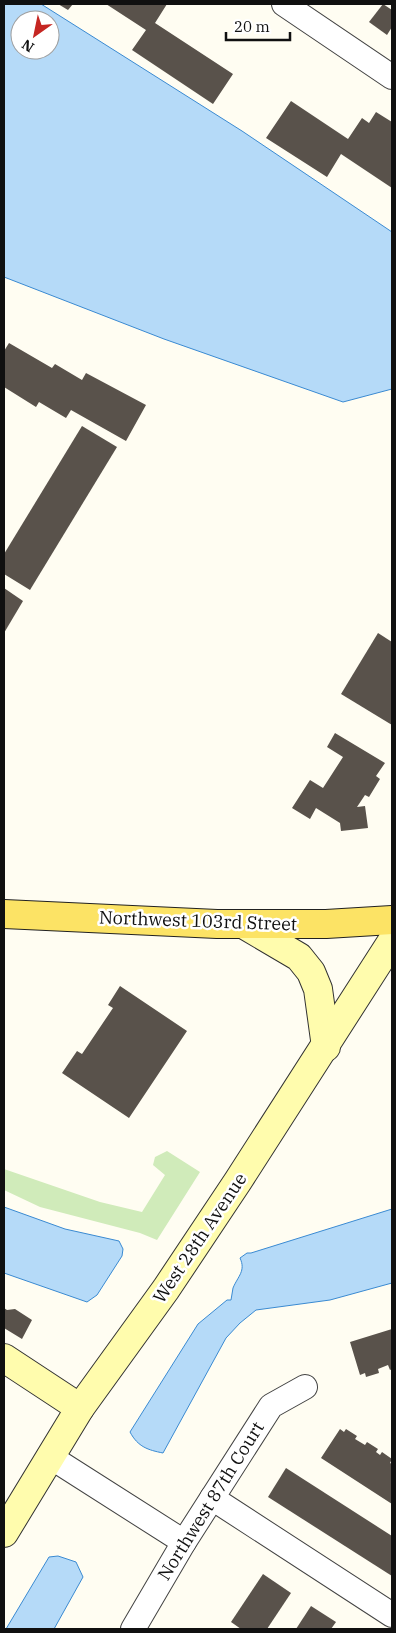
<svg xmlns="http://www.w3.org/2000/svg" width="396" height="1633" font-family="'IBM Plex Serif',serif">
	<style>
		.green { fill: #d0ebba }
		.water { fill: #b5daf8; stroke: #3a8ad2; fill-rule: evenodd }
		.building { fill: #59524b }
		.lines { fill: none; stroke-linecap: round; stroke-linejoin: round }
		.street-casing { stroke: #434343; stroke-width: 26 }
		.secondary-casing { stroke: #323232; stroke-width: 30 }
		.primary-casing { stroke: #212121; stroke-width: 30 }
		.street { stroke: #fff; stroke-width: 24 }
		.secondary { stroke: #fffcad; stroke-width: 28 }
		.primary { stroke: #fce365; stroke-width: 28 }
		.labels { text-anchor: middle; stroke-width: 5; stroke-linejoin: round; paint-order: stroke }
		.street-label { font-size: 18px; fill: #101010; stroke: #fff }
	</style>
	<rect width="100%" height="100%" fill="#fffdf2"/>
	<polygon class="green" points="167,1151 200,1172 157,1240 140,1233 40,1207 4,1190 4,1169 100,1202 142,1212 165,1175 153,1165 155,1157"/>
	<g class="water">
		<path d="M 4,4 L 41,4 L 242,131 L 392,232 L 392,389 L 343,402 L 164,339 L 4,277 ZM 20,20 L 50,20 L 50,50 L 20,50 Z"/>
		<polygon points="4,1207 65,1229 119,1241 123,1249 122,1256 97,1295 87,1302 4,1273"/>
		<path d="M 392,1209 L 392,1283 L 330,1300 L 256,1310 L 240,1323 L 226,1338 L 163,1453 C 148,1450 138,1447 130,1432 L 198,1324 L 227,1300 L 231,1300 C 232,1296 232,1292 233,1288 C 238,1276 246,1271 240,1258 L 247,1253 L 251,1253 Z"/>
		<polygon points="58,1556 76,1562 83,1577 54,1629 6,1629 49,1557"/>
	</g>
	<g class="building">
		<polygon points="58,4 73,4 68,10"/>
		<polygon points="106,4 167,4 155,23 233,74 213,104 132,50 146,30"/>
		<polygon points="383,4 392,10 392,27 387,35 369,22"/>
		<polygon points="291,101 348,139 362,118 369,123 376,112 392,122 392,188 341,154 327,177 266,138"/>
		<polygon points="9,343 52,368 55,364 82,380 86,373 146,405 126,441 71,410 66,418 39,402 36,407 4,387 4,351"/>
		<polygon points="82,426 117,447 30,590 4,574 4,554"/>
		<polygon points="4,588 23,601 4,633"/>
		<polygon points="378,633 392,642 392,725 341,694"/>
		<polygon points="335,733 385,763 376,776 380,779 369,797 365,795 357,807 365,806 368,828 341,831 340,823 316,808 310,819 292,808 310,780 323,788 343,757 327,747"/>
		<polygon points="120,986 187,1031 129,1118 62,1073 77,1051 82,1054 113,1008 108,1005"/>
		<polygon points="4,1308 7,1310 15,1309 32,1320 22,1339 4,1328"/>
		<polygon points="392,1329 392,1369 390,1370 388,1365 378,1369 379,1373 366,1377 365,1373 360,1375 350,1342"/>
		<polygon points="340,1429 344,1432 346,1429 357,1436 355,1439 365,1445 367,1442 378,1449 376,1452 380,1455 382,1452 392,1459 390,1463 392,1464 392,1504 321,1458"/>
		<polygon points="286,1468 392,1536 392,1576 268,1497"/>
		<polygon points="263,1574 291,1593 267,1629 241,1629 231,1622"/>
		<polygon points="311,1606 336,1622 331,1629 296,1629"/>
	</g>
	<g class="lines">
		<defs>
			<g id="street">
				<polyline points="284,4 392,77"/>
				<polyline points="49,1456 184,1542"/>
				<polyline points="212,1498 392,1615"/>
				<polyline points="133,1629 184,1542 271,1406 305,1387"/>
			</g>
			<g id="secondary">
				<polyline points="243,924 299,957 311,972 318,989 326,1047"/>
				<polyline points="4,1358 80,1408"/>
				<polyline points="4,1533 80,1408 166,1289 238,1181 392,941"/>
			</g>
			<polyline id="primary" points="4,914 217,924 326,924 392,920"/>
		</defs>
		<use href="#street" class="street-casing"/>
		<use href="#secondary" class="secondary-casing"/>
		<use href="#primary" class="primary-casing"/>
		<use href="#street" class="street"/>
		<use href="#secondary" class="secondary"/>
		<use href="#primary" class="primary"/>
	</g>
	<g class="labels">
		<g class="street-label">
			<text transform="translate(198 921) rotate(2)" y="6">Northwest 103rd Street</text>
			<text transform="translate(200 1238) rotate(-56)" y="6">West 28th Avenue</text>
			<text transform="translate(211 1501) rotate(-58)" y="6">Northwest 87th Court</text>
		</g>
	</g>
	<rect width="396" height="1633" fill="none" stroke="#101010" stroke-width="10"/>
	<g transform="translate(35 35) rotate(213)"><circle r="24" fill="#ffffff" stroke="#9f9f9f"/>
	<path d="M0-4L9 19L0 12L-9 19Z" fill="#c52622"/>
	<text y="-8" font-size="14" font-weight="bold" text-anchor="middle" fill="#101010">N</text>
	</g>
	<path d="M226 32v8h64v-8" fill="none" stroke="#101010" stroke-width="2.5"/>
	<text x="234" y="32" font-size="15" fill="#101010" stroke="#ffffff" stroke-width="4" paint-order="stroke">20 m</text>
</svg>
